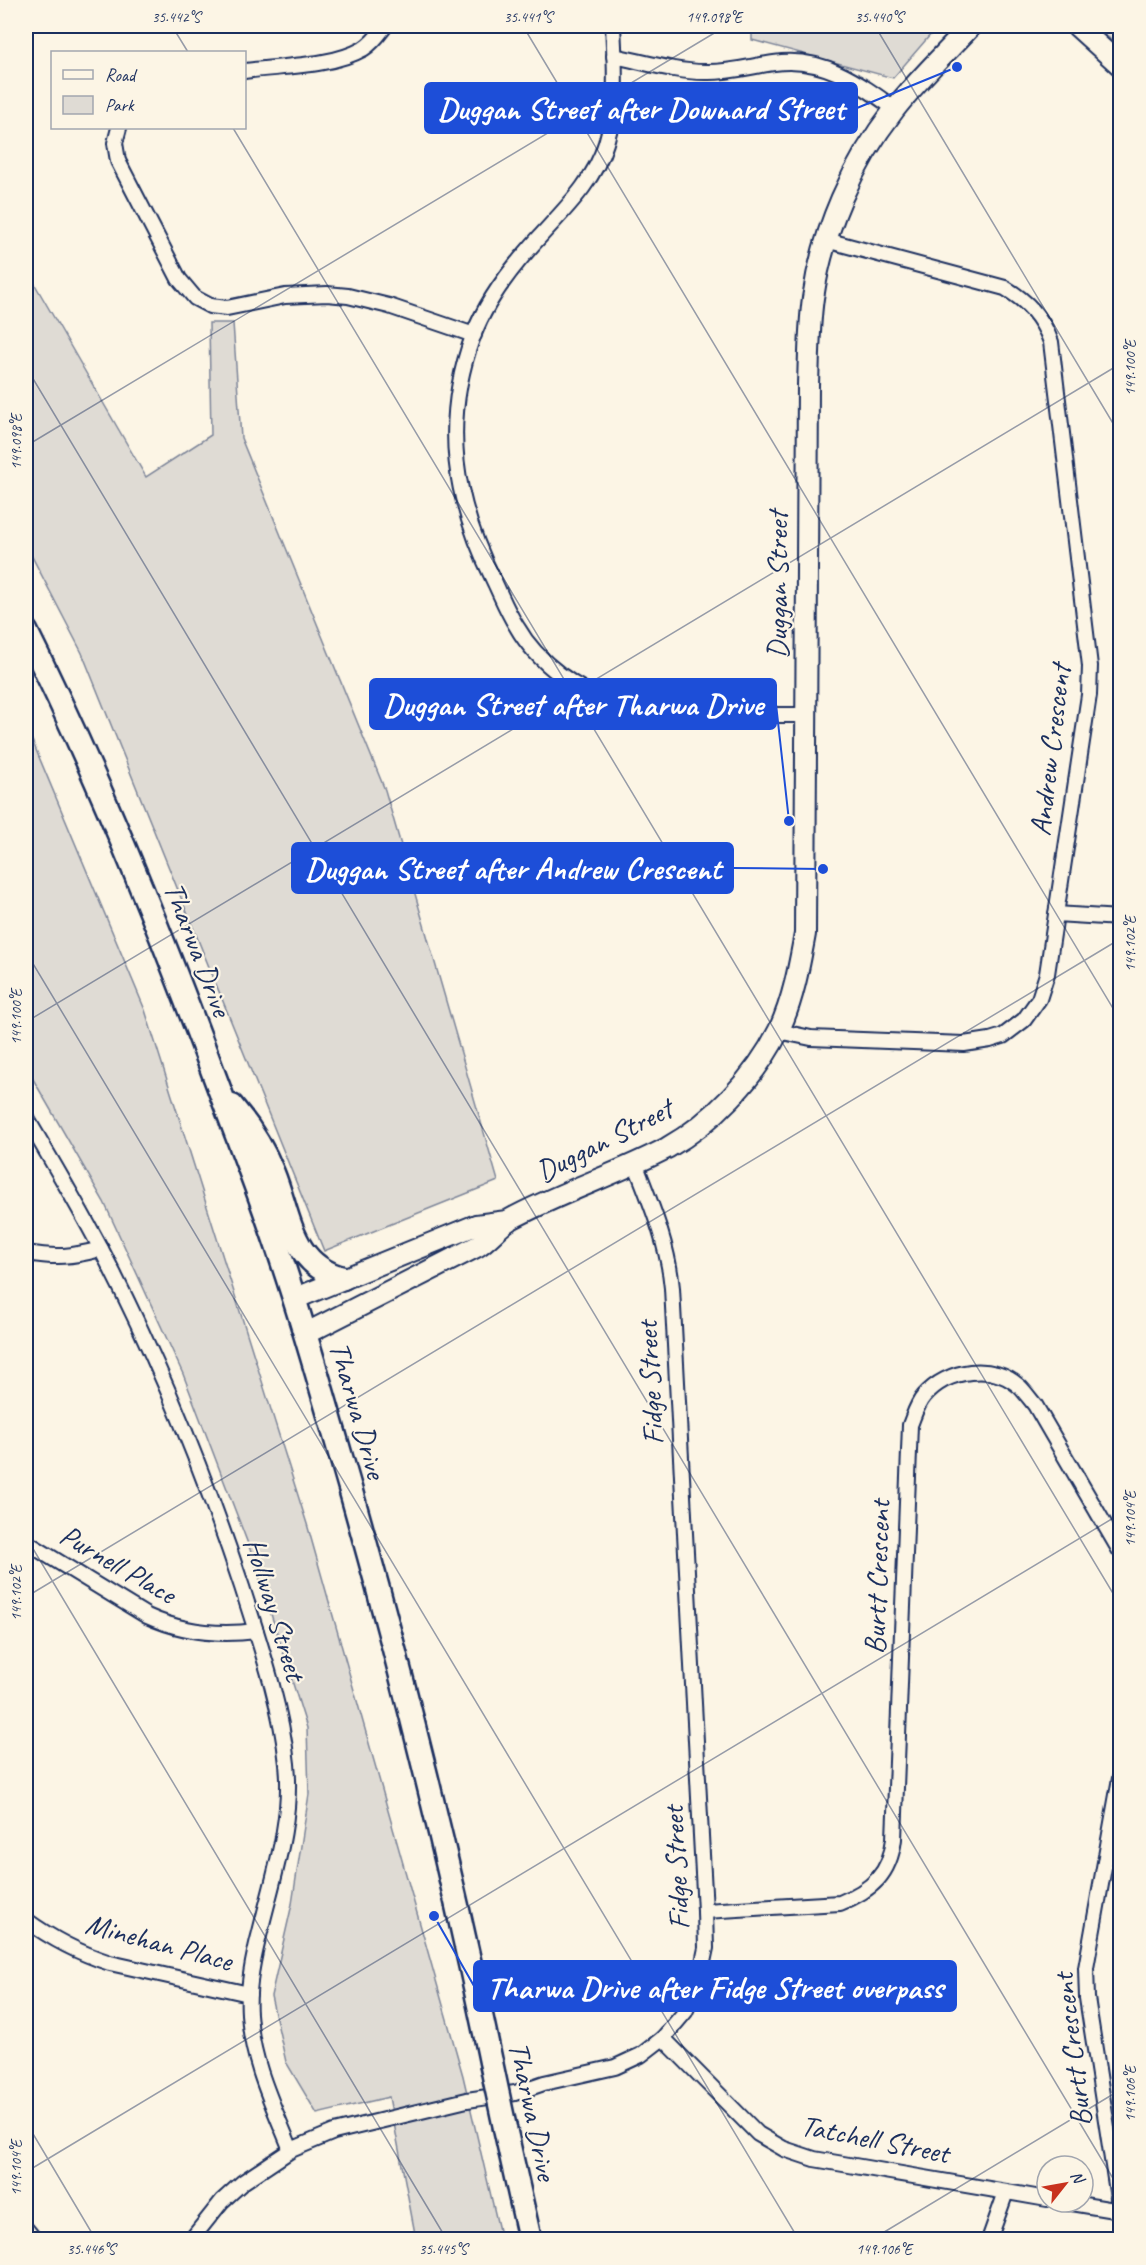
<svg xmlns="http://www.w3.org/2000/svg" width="1146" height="2265" font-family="Caveat,sans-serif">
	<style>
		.green { fill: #dfdbd4; stroke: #7d8599; stroke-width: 1.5 }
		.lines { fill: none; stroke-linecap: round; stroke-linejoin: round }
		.street-casing { stroke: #1b2f5e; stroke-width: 18 }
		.secondary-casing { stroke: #1b2f5e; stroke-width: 24 }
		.primary-casing { stroke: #1b2f5e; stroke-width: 27 }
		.street { stroke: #fcf5e5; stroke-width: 14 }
		.secondary { stroke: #fcf5e5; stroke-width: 20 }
		.primary { stroke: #fcf5e5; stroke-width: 22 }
		.primary-bridge-casing { stroke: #1b2f5e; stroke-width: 27; stroke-linecap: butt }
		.primary-bridge { stroke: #fcf5e5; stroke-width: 22 }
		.ticks { fill: none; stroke: #1b2f5e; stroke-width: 1.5; stroke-opacity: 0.45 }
		.labels { text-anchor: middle; stroke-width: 4.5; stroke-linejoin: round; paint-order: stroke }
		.street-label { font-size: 30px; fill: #1b2f5e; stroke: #fcf5e5 }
		.leader { fill: none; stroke: #1d4ed8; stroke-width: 2 }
		.callout-dot { fill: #1d4ed8; stroke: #fcf5e5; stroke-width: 2 }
		.callout { fill: #1d4ed8; stroke: #1d4ed8; stroke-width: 2 }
		.callout-label { font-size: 32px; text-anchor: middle; font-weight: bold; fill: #fff }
		.neatline { fill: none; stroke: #1b2f5e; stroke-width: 2 }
		.ticks-label { font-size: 15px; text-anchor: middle; fill: #1b2f5e }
	</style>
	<rect width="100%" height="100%" fill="#fcf5e5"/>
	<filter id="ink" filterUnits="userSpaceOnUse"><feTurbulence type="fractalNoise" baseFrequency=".0167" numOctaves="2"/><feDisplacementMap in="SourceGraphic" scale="12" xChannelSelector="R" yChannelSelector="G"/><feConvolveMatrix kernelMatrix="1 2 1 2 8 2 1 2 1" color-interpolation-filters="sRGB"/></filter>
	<g filter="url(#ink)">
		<g class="green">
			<polygon points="752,26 938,26 893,78 752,40"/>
			<polygon points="1094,26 1120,26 1120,47"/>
			<polygon points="26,269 146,477 211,435 209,323 233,323 241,438 385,790 498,1181 324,1251 82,653 26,545"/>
			<polygon points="26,726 145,1010 307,1524 463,2076 501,2239 416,2239 389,2097 317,2114 286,2062 271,1996 292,1904 309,1794 307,1728 253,1557 183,1374 104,1202 26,1067"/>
		</g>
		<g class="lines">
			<defs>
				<g id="street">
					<path d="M 613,26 C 615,65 618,104 606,143 C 593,186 557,216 529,249 C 506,275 485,304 473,336 C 441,424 454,501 495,583 C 502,598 508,613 517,627 C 538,664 577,690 616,705 C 645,716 677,714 708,714 C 741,715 774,715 807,715"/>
					<path d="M 614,56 C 644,62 675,72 705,72 C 729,73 751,66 774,63 C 822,56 858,82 895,109"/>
					<path d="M 244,71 C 281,66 331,67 363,49 C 373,43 379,34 385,26"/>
					<polyline points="119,128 115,143 118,161 179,279 195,298 210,306 227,308 285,296 327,294 348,296 389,306 474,335"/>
					<polyline points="1056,914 1120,918"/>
					<path d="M 778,1031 L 811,1038 L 964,1044 L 990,1040 L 1003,1036 L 1024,1020 L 1039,999 L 1047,974 L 1089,695 L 1090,666 L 1051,342 C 1042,317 1027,301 1005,288 L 826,240"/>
					<path d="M 26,1117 C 52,1161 78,1205 102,1251 C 158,1359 204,1472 242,1587 C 260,1644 281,1704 287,1764 C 293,1820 273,1878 260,1932 C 253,1958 247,1987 249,2014 C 252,2063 273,2105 291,2150"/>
					<path d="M 26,1253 C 57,1258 70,1257 101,1249"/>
					<path d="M 26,1542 L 147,1616 C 182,1632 218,1636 256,1631"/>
					<path d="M 705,1911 L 840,1903 C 872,1890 890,1874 894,1839 L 910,1425 C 914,1415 917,1404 924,1396 C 947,1369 993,1362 1020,1387 C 1025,1392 1030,1399 1035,1405 L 1120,1551"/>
					<path d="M 26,1920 C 52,1939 79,1953 110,1963 L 249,1994"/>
					<polyline points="663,2038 758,2134 784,2149 814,2159 1047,2199"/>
					<polyline points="1066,2202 1120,2211"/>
					<polyline points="1120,2211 1087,1998 1086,1968 1120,1778"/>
					<polyline points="26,2229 35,2240"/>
					<path d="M 191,2240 L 222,2201 L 243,2182 L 291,2150 L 334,2132 L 467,2100 L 515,2093 L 544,2083 L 615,2067 L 641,2055 L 663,2038 L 685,2012 L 699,1981 L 706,1948 L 705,1911 L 672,1288 C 668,1244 651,1204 635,1163"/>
					<polyline points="989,2240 1006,2192"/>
				</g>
				<g id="secondary">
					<polyline points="1077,26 1120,65"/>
					<polyline points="294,1299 476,1225 507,1221"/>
					<path d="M 305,1334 L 478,1246 C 489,1239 498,1227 509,1220 C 560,1192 616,1175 667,1148 C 713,1122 755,1078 779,1030 C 793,1000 799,967 805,934 L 808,385 C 809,356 809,327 813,298 C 823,230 852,164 894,110 C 917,80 946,53 971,26"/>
				</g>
				<g id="primary">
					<path d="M 26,631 C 95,769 153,912 207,1056 C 227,1111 249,1165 268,1220 C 299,1308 324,1398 350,1488 C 404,1678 451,1869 491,2062"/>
					<path d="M 232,1106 C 249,1126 263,1148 273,1173 C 290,1215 291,1265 343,1278"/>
					<polyline points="505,2128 530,2240"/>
				</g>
			</defs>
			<use href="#street" class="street-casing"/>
			<use href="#secondary" class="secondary-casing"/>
			<use href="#primary" class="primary-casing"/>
			<use href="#street" class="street"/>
			<use href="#secondary" class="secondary"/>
			<use href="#primary" class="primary"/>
			<defs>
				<polyline id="primary-bridge" points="491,2062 505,2128"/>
			</defs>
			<use href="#primary-bridge" class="primary-bridge-casing"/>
			<use href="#primary-bridge" class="primary-bridge"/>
		</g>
	</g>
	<path class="ticks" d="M 172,26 L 188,52M 523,26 L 1120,1020M 875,26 L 1120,435M 233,128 L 1120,1605M 26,367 L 1120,2190M 26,446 L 726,26M 26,952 L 799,2240M 26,1022 L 1120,364M 26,1537 L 447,2240M 26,1597 L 1120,939M 26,2122 L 96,2240M 26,2172 L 1120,1514M 871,2240 L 1120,2090"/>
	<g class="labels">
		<g class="street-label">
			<text transform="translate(777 585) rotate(-90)" y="10">Duggan Street</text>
			<text transform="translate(1050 750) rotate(-83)" y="10">Andrew Crescent</text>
			<text transform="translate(198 949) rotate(69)" y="10">Tharwa Drive</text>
			<text transform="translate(604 1140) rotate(-27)" y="10">Duggan Street</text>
			<text transform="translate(650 1383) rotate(-93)" y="10">Fidge Street</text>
			<text transform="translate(358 1410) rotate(74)" y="10">Tharwa Drive</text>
			<text transform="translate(118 1564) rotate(30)" y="10">Purnell Place</text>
			<text transform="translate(877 1577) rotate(-88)" y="10">Burtt Crescent</text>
			<text transform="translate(275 1609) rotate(73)" y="10">Hollway Street</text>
			<text transform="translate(676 1868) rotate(-93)" y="10">Fidge Street</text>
			<text transform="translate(159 1942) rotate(15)" y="10">Minehan Place</text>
			<text transform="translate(1072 2050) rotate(-97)" y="10">Burtt Crescent</text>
			<text transform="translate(533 2111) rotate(78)" y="10">Tharwa Drive</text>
			<text transform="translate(875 2139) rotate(11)" y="10">Tatchell Street</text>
		</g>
	</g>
	<path class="leader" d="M957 67L857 108M789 821L776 704M823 869L733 868M434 1916L474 1986"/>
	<g class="callout-dot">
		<circle cx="957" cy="67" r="6"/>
		<circle cx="789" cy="821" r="6"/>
		<circle cx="823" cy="869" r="6"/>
		<circle cx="434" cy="1916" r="6"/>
	</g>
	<g class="callout">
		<rect x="425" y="83" width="432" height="50" rx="6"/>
		<rect x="370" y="679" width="406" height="50" rx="6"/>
		<rect x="292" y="843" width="441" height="50" rx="6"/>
		<rect x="474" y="1961" width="482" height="50" rx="6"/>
	</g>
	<g class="callout-label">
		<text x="641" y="119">Duggan Street after Downard Street</text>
		<text x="573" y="715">Duggan Street after Tharwa Drive</text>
		<text x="513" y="879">Duggan Street after Andrew Crescent</text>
		<text x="715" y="1998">Tharwa Drive after Fidge Street overpass</text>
	</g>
	<rect width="1146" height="2265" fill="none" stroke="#fcf5e5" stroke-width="66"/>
	<rect x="51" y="51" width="195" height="78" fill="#fcf5e5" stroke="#a2a6af" stroke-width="1.5"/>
	<rect x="63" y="70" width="30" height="9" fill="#fcf5e5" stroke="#a2a6af" stroke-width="1.5"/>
	<text x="105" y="81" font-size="18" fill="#1b2f5e">Road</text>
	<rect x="63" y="96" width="30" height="18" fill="#dfdbd4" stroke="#a2a6af" stroke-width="1.5"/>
	<text x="105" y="111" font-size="18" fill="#1b2f5e">Park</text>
	<g transform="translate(1065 2184) rotate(59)"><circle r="28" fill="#fcf5e5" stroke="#a2a6af" stroke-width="1.5"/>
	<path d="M0-4.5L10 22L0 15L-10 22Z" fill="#c8321e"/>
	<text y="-9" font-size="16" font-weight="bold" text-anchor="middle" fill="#1b2f5e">N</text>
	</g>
	<rect x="33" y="33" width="1080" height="2199" class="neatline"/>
	<g class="ticks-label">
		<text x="176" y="22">35.442°S</text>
		<text x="528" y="22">35.441°S</text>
		<text x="714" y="22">149.098°E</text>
		<text x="879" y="22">35.440°S</text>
		<text transform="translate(1130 368) rotate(-90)" y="5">149.100°E</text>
		<text transform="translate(16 442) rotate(-90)" y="5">149.098°E</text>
		<text transform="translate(1130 944) rotate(-90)" y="5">149.102°E</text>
		<text transform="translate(16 1017) rotate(-90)" y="5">149.100°E</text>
		<text transform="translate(1130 1519) rotate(-90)" y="5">149.104°E</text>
		<text transform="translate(16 1593) rotate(-90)" y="5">149.102°E</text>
		<text transform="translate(1130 2094) rotate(-90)" y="5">149.106°E</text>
		<text transform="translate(16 2168) rotate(-90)" y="5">149.104°E</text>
		<text x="91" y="2254">35.446°S</text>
		<text x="443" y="2254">35.445°S</text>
		<text x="884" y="2254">149.106°E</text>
	</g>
</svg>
